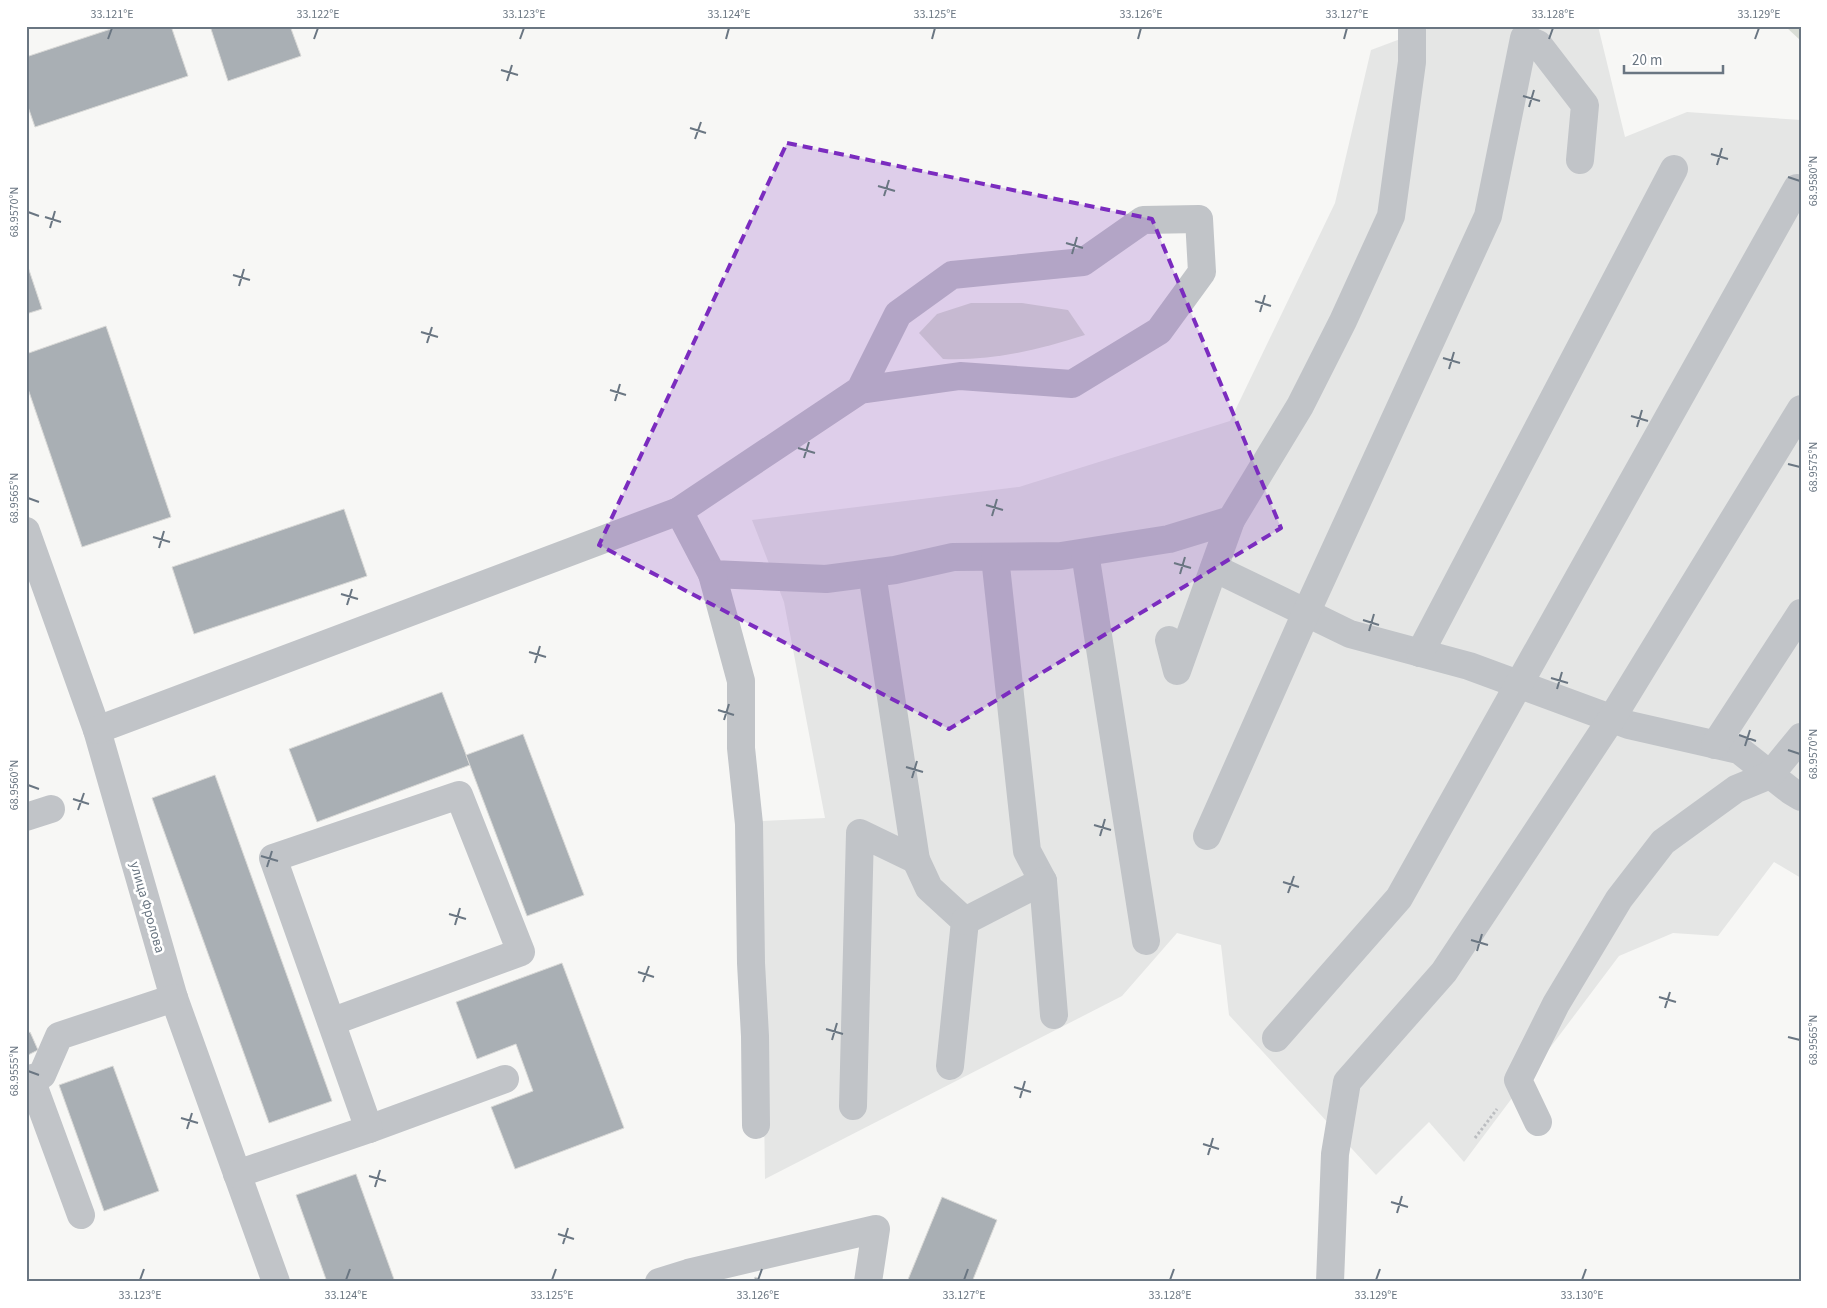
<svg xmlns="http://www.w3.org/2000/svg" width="1827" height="1308" font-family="'Source Sans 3',sans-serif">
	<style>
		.built { fill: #e5e6e5 }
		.green { fill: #d9ddd6 }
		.building { fill: #a9afb4; stroke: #d9d9d7 }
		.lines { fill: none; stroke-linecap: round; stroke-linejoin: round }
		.path { stroke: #bbbdc0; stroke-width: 3; stroke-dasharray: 2.5 2.5; stroke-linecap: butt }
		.minor { stroke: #c1c4c8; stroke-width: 28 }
		.marked { fill: #7b2cbf; fill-opacity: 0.2; stroke: #7b2cbf; stroke-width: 4; stroke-dasharray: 10 6; stroke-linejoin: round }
		.ticks { fill: none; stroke: #6a7682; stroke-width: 2 }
		.labels { text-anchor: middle; stroke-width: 5; stroke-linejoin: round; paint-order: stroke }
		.street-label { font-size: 14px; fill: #6a7682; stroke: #fff }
		.neatline { fill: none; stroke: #6a7682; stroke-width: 2 }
		.ticks-label { font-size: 12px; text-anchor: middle; fill: #6a7682 }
	</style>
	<rect width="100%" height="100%" fill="#f7f7f5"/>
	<polygon class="built" points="1435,26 1598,26 1625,137 1687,112 1801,120 1801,878 1774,862 1718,936 1673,933 1619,956 1464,1162 1429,1122 1376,1175 1229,1015 1221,945 1177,933 1122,996 765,1179 760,821 825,818 784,602 752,520 1019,487 1230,421 1335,203 1371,50"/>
	<g class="green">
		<polygon points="1785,26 1801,26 1801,41"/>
		<path d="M 971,303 L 1022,303 L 1068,310 L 1085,335 C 1038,350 992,361 943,359 L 919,333 L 937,314 Z"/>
	</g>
	<g class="building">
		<polygon points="120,26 171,26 188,76 35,127 26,101 26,57"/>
		<polygon points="210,26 290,26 301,56 228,81"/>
		<polygon points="26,261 42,309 26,314"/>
		<polygon points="106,326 171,517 82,547 26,383 26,354"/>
		<polygon points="344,509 367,576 194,634 172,567"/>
		<polygon points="442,692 470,765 317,822 289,749"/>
		<polygon points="523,734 584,895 527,916 466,755"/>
		<polygon points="215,775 332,1101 269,1123 152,798"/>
		<polygon points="562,963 624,1128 515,1169 491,1107 533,1091 516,1044 477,1059 456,1002"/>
		<polygon points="30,1032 38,1050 26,1056 26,1034"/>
		<polygon points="113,1066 159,1191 104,1211 59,1085"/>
		<polygon points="356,1174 395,1282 327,1282 296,1195"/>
		<polygon points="942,1197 997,1220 972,1282 907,1282"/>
		<polygon points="755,1277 767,1282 753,1282"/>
	</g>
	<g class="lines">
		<polyline class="path" points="1475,1138 1497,1109"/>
		<g class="minor">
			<polyline points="679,511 712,574 826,579 895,570 953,557 1061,556 1169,539 1231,520 1300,406 1343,321 1391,216 1412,62 1412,26"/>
			<polyline points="26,531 97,730 174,998 276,1282"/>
			<polyline points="1085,553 1146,941"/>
			<polyline points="995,557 1027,851 1043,881"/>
			<polyline points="1214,568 1350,634 1469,666 1629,725 1739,750 1791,791 1801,797"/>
			<polyline points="712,574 741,681 741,748 749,824 751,963 755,1036 756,1125"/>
			<polyline points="1169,640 1177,671 1231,520"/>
			<polyline points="1420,653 1674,169"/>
			<polyline points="97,730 679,511 860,390 960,376 1072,384 1159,331 1202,272 1199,219 1143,220 1083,262 952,275 898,314 860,390"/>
			<polyline points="1715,745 1801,613"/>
			<polyline points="26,817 51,809"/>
			<polyline points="1207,836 1306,613 1488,216 1524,38 1538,44 1585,105 1580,160"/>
			<polyline points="916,860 929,888 965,921 950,1066"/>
			<polyline points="965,921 1043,881 1054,1015"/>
			<polyline points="1276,1038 1399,898 1797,188"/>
			<polyline points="31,1079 81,1215"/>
			<polyline points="26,1080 42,1075 59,1036 174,998"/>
			<polyline points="853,1106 860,833 916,860 872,573"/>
			<polyline points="1538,1122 1518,1080 1556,1004 1619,899 1663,842 1736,789 1770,775 1801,737"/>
			<polyline points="369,1129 505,1079"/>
			<polyline points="237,1174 369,1129 273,858 459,795 521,952 331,1022"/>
			<polyline points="659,1282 688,1273 876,1229 868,1282"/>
			<polyline points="1330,1282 1335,1154 1347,1082 1444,972 1612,718 1801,409"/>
		</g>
	</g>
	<path class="marked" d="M 787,143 L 1152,219 L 1281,528 L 949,729 L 599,545 Z"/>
	<path class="ticks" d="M 108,39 L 112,28M 314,39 L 318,28M 520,39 L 524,28M 726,39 L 729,28M 932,39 L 935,28M 1138,39 L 1141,28M 1344,39 L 1347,28M 1549,39 L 1553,28M 1755,39 L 1759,28M 501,70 L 518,75M 507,81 L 512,65M 1523,96 L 1540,101M 1529,107 L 1534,90M 690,128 L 706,133M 695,139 L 701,122M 1711,154 L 1728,159M 1717,165 L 1722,148M 1788,177 L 1800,181M 878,186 L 895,191M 884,196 L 889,180M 28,212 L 39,216M 45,217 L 61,222M 50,228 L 55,211M 1066,243 L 1083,248M 1072,254 L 1077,237M 233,275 L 250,280M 239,286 L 244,269M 1255,301 L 1271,306M 1260,312 L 1265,295M 421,332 L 438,337M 427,343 L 432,327M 1443,358 L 1460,363M 1449,369 L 1454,352M 610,390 L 626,395M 615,401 L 620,384M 1631,416 L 1648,421M 1637,427 L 1642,410M 798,448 L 815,453M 804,458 L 809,442M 1788,464 L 1800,467M 28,498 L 39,502M 986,505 L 1003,510M 992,516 L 997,499M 153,537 L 170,542M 159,548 L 164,531M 1174,563 L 1191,568M 1180,574 L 1185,557M 341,594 L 358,599M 347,605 L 352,589M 1363,620 L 1379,625M 1369,631 L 1374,614M 529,652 L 546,657M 535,663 L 540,646M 1551,678 L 1568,683M 1557,689 L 1562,672M 718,710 L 734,715M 724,720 L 729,704M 1739,735 L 1756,741M 1745,746 L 1750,730M 1788,750 L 1800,754M 906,767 L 923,772M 912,778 L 917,761M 28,785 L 39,789M 73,799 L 89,804M 78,810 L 84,793M 1094,825 L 1111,830M 1100,836 L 1105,819M 261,856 L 278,861M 267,867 L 272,851M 1283,882 L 1299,887M 1288,893 L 1294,876M 449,914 L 466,919M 455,925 L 460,908M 1471,940 L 1488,945M 1477,951 L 1482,934M 638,972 L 654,977M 643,982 L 649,966M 1659,997 L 1676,1002M 1665,1008 L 1670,992M 826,1029 L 843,1034M 1788,1037 L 1800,1040M 832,1040 L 837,1023M 28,1071 L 39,1075M 1014,1087 L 1031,1092M 1020,1098 L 1025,1081M 181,1118 L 198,1123M 187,1129 L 192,1113M 1203,1144 L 1219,1149M 1208,1155 L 1213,1138M 369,1176 L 386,1181M 375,1187 L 380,1170M 1391,1202 L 1408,1207M 1397,1213 L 1402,1196M 558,1234 L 574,1239M 563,1244 L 568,1228M 140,1280 L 144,1269M 346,1280 L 350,1269M 552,1280 L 556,1269M 758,1280 L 762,1269M 964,1280 L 968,1269M 1170,1280 L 1174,1269M 1376,1280 L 1380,1269M 1582,1280 L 1586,1269"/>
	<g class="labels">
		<g class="street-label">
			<text transform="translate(148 907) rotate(74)" y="5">улица Фролова</text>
		</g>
	</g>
	<rect width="1827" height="1308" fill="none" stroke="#ffffff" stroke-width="55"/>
	<path d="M1624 65v8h99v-8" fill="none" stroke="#6a7682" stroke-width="2.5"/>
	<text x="1632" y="65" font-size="15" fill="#6a7682" stroke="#ffffff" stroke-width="4" paint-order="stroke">20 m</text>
	<rect x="28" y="28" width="1772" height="1252" class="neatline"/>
	<g class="ticks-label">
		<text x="112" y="18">33.121°E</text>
		<text x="318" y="18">33.122°E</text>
		<text x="524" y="18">33.123°E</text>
		<text x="729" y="18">33.124°E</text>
		<text x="935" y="18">33.125°E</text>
		<text x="1141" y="18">33.126°E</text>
		<text x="1347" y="18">33.127°E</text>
		<text x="1553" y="18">33.128°E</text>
		<text x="1759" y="18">33.129°E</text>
		<text transform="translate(1813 181) rotate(-90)" y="4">68.9580°N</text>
		<text transform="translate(14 212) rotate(-90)" y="4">68.9570°N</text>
		<text transform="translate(1813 467) rotate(-90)" y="4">68.9575°N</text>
		<text transform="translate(14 498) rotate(-90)" y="4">68.9565°N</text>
		<text transform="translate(1813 754) rotate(-90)" y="4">68.9570°N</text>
		<text transform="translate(14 785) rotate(-90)" y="4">68.9560°N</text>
		<text transform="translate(1813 1040) rotate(-90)" y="4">68.9565°N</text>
		<text transform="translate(14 1071) rotate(-90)" y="4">68.9555°N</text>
		<text x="140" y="1299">33.123°E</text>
		<text x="346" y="1299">33.124°E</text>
		<text x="552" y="1299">33.125°E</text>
		<text x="758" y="1299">33.126°E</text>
		<text x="964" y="1299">33.127°E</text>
		<text x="1170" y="1299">33.128°E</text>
		<text x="1376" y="1299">33.129°E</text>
		<text x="1582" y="1299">33.130°E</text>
	</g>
</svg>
